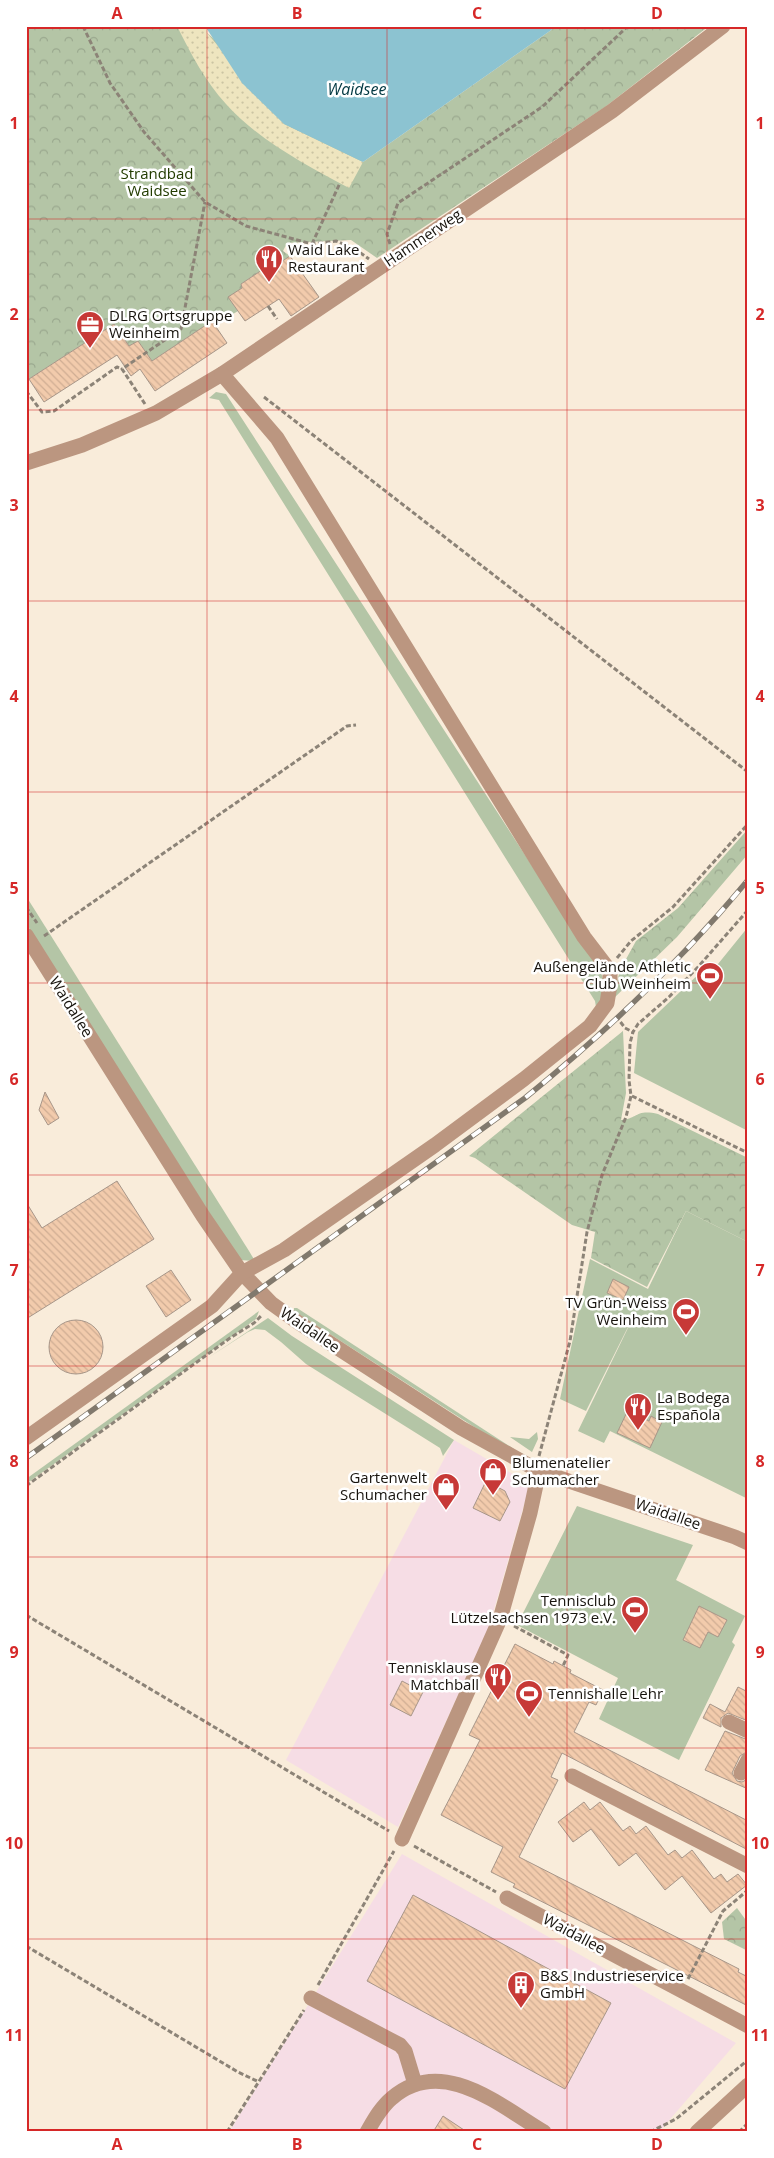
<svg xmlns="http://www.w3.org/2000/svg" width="774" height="2158" font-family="'Open Sans',sans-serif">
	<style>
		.commercial { fill: #f6dde5 }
		.green { fill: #b4c5a6 }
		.forest { fill: url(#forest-crowns) }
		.sand { fill: url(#sand-dots) }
		.water { fill: #8cc3d1 }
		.building { fill: url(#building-back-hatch); stroke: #a79689 }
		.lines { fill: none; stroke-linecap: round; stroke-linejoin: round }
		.path { stroke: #8c8377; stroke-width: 3; stroke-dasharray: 5 2.5; stroke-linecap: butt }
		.minor { stroke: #bb9680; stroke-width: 15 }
		.rail-casing { stroke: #81796d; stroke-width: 5.5 }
		.rail { stroke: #fff; stroke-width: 4; stroke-dasharray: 11; stroke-linecap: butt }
		.grid { fill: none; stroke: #d62828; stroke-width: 1; stroke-opacity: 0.55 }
		.labels { text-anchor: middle; stroke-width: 5; stroke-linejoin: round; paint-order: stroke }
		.park-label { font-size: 15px; fill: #233c00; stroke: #fff }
		.street-label { font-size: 15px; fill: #17130d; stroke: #fff }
		.poi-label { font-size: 15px; fill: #17130d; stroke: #fff; text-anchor: start }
		.water-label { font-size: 16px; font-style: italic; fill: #013741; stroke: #fff }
		.neatline { fill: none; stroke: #d62828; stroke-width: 2 }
		.grid-label { font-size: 16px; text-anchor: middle; font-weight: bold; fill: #d62828 }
	</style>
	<defs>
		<pattern id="forest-crowns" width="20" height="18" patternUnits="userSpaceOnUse" patternTransform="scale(1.25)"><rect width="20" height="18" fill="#b4c5a6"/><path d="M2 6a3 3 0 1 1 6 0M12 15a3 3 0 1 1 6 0" fill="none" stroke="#9aa88e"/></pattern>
		<pattern id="sand-dots" width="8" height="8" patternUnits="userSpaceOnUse" patternTransform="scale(1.25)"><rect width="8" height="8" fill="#eee5bf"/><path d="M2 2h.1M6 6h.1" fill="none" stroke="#cbc4a3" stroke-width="1.8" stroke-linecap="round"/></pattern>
		<pattern id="building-back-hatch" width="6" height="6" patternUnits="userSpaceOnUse" patternTransform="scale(1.25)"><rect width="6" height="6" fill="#f2cbac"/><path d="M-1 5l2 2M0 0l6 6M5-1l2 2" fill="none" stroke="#cfad93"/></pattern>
	</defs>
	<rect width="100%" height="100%" fill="#f9ecda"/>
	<g class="commercial">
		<polygon points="454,1440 530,1484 489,1627 398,1827 286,1760"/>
		<polygon points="402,1854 736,2043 659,2132 229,2132"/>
	</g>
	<g class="green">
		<polygon points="216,392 226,394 601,972 604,982 603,1000 596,1007 595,1001 219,400 209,398"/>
		<polygon points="26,896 249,1251 255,1261 239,1260 26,923"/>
		<polygon points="748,927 748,1131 634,1073 638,1032 705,968 718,964"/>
		<polygon points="686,1211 748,1242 748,1499 610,1431 604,1443 578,1431 642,1299 586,1411 560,1399 590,1259 648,1289"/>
		<polygon points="294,1308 297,1308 514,1449 510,1450 294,1311"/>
		<polygon points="259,1311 256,1319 26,1484 26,1479"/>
		<polygon points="268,1318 292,1336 454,1440 443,1456 440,1448 306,1364 281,1342 265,1330 255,1329 248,1332 208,1358"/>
		<polygon points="537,1432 538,1439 532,1452 510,1437 529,1439"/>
		<polygon points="577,1506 693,1545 676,1580 745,1616 732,1642 735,1645 679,1760 599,1719 618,1678 517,1625"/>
	</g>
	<g class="forest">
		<polygon points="26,26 205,26 207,33 363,162 557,26 709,26 605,107 377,258 351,240 287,243 283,251 290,256 267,271 265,268 241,284 242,288 229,297 238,311 215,325 212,321 152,361 138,341 129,346 114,324 29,379 26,376"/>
		<polygon points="748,829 748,854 677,937 613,999 620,970 636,941 678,908"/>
		<path d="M 623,1031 L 626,1093 L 621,1120 C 638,1119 635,1109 658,1114 L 748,1158 L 748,1242 L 686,1211 L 647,1287 L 591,1258 L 595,1232 L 572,1225 L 475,1158 L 469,1156 Z"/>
		<polygon points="737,1908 748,1923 748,1951 724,1939 722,1922"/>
	</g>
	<path class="sand" d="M 177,26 L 205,26 L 207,33 L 284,124 L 363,162 L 349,188 C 307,166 257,139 226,104 C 205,81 191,54 177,26 Z"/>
	<polygon class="water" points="205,26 557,26 363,162 284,124 242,83"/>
	<g class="building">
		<polygon points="290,256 319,297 291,316 279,299 245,321 228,297 242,288 241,284 265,268 267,271"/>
		<polygon points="212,321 227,343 155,391 140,369 131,376 117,355 44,402 29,379 114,324 129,346 138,341 152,361"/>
		<polygon points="45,1092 59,1118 48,1125 39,1110"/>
		<polygon points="117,1181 154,1239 26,1319 26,1202 42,1228"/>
		<polygon points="171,1270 191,1300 166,1317 146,1286"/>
		<polygon points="613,1279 629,1287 623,1300 607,1293"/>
		<circle cx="76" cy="1347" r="27"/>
		<polygon points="628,1410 649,1421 651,1416 662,1422 650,1448 617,1433"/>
		<polygon points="486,1481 505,1491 510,1502 500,1521 473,1508"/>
		<polygon points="699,1606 727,1620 718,1637 708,1632 700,1648 683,1640"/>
		<polygon points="515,1644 553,1664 554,1661 571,1670 570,1673 603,1690 596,1705 589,1702 574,1732 748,1821 748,1850 562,1753 551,1777 558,1780 519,1857 739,1969 738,1972 748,1977 748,2006 513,1887 515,1884 491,1872 503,1847 441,1815 480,1740 469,1735"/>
		<polygon points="402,1681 423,1692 411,1716 390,1705"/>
		<polygon points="738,1687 748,1692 748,1721 728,1713 721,1718 721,1727 703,1718 710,1704 725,1712"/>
		<polygon points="725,1731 748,1740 748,1751 740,1756 732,1773 737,1781 742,1782 748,1779 748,1789 705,1770"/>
		<polygon points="584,1802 590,1810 600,1802 623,1831 630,1826 636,1834 646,1826 668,1855 675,1850 682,1858 692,1850 714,1879 721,1874 727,1882 738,1874 747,1885 711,1913 682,1876 665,1890 636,1853 619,1866 591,1829 573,1842 558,1822"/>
		<polygon points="413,1895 611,2003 565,2089 367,1981"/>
		<polygon points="443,2116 467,2132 433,2132"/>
	</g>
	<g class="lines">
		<g class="path">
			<polyline points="83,26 110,83 144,132 205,202 246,226 312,244 336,241 355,249 369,259"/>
			<polyline points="312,244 340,183"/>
			<polyline points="390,244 387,234 398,203 542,107 628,26"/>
			<polyline points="268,306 277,319"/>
			<polyline points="26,391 42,412 54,411 117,367 122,369"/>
			<polyline points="264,397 748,772"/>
			<polyline points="145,404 122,369 181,329 205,202"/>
			<polyline points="26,907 37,923"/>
			<polyline points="44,936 347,726 356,725"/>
			<polyline points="617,958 631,941 673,907 748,824"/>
			<polyline points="616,1016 625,1028 633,1032"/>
			<polyline points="632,1096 748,1153"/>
			<polyline points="539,1456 570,1341 587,1232 602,1175 626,1117 631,1096 629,1080 630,1043 633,1032 638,1024 669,997 698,967 748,910"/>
			<polyline points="26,1486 230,1338 254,1323 262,1315"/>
			<polyline points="26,1615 389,1831"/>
			<polyline points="514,1626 568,1655 563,1666"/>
			<polyline points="414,1846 496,1892"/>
			<polyline points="26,1946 238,2072 259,2082"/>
			<polyline points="688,1979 723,1911 748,1890"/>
			<polyline points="318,1985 394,1851"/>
			<polyline points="227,2132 304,2010"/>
			<polyline points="650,2132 676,2119 748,2060"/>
			<polyline points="739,2132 748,2123"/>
		</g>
		<g class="minor">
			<polyline points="26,463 82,445 156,413 222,374 612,111 723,26"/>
			<polyline points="26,935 203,1216 242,1273 271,1303 296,1321 461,1428 539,1471 735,1537 748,1543"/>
			<polyline points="26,1438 212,1306 242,1273 284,1250 435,1145 524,1079 590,1026 607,1003 610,985 610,971 584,937 277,438 222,374"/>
			<polyline points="729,1722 748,1731"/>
			<polyline points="741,1773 748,1760"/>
			<polyline points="572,1776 748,1866"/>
			<polyline points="402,1839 500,1619 530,1513 539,1471"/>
			<polyline points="507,1898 748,2026"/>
			<polyline points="311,1998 400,2045 405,2051 415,2084"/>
			<path d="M 367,2132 C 374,2120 381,2107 392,2098 C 442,2055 499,2105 544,2132"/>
			<polyline points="697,2132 748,2085"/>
		</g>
		<defs>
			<path id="rail" d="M 26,1458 L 525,1098 C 605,1033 681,961 748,880"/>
		</defs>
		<use href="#rail" class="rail-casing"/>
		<use href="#rail" class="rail"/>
	</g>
	<path class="grid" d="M 207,26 L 207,2132M 387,26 L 387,2132M 567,26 L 567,2132M 26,219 L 748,219M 26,410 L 748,410M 26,601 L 748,601M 26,792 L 748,792M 26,983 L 748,983M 26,1175 L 748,1175M 26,1366 L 748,1366M 26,1557 L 748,1557M 26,1748 L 748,1748M 26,1939 L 748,1939"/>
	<defs>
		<symbol id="restaurant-pin" viewBox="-11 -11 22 30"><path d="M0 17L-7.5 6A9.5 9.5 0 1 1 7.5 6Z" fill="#c73937" stroke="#fff"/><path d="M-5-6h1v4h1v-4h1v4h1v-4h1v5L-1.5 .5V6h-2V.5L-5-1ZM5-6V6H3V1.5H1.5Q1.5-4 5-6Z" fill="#fff"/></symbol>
		<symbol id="office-pin" viewBox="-11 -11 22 30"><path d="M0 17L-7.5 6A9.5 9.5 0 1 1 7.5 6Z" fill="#c73937" stroke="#fff"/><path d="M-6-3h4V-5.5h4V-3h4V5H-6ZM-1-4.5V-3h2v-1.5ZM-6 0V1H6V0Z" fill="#fff"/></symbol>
		<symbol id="stadium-pin" viewBox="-11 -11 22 30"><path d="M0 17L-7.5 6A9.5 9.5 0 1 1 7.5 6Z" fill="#c73937" stroke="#fff"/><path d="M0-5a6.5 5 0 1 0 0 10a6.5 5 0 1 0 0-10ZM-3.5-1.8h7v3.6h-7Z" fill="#fff"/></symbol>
		<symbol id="shop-pin" viewBox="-11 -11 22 30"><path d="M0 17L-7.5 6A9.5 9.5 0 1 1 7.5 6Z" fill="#c73937" stroke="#fff"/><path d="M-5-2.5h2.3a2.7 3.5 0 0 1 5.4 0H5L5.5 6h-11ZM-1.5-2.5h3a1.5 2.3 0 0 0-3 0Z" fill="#fff"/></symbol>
		<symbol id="building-pin" viewBox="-11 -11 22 30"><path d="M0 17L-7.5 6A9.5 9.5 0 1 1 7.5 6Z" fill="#c73937" stroke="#fff"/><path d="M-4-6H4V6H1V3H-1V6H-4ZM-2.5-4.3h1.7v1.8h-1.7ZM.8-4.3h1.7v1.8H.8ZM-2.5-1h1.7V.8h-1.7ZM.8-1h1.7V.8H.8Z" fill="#fff"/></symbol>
	</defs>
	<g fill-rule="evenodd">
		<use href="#restaurant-pin" x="253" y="243" width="32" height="43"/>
		<use href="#office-pin" x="74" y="309" width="32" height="43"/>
		<use href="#stadium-pin" x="694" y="960" width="32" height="43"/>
		<use href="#stadium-pin" x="670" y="1296" width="32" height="43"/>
		<use href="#restaurant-pin" x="622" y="1391" width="32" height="43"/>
		<use href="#shop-pin" x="477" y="1456" width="32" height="43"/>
		<use href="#shop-pin" x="430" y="1471" width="32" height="43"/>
		<use href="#stadium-pin" x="619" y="1594" width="32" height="43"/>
		<use href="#restaurant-pin" x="482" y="1661" width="32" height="43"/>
		<use href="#stadium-pin" x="513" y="1678" width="32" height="43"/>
		<use href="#building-pin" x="505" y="1969" width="32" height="43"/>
	</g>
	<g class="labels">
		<g class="park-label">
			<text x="157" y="179">Strandbad<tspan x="157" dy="17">Waidsee</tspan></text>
		</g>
		<g class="street-label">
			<text transform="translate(423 238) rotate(-34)" y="5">Hammerweg</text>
			<text transform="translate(71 1007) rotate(58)" y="5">Waidallee</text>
			<text transform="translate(310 1330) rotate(34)" y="5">Waidallee</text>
			<text transform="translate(668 1514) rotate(19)" y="5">Waidallee</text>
			<text transform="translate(574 1934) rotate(28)" y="5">Waidallee</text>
		</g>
		<g class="poi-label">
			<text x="288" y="255">Waid Lake<tspan x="288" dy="17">Restaurant</tspan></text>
			<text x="109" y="321">DLRG Ortsgruppe<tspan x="109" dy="17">Weinheim</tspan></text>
			<text x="691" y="972" text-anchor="end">Außengelände Athletic<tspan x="691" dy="17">Club Weinheim</tspan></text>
			<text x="667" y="1308" text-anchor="end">TV Grün-Weiss<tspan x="667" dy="17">Weinheim</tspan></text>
			<text x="657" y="1403">La Bodega<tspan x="657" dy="17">Española</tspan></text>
			<text x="512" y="1468">Blumenatelier<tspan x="512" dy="17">Schumacher</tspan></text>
			<text x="427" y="1483" text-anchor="end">Gartenwelt<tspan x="427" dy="17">Schumacher</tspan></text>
			<text x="616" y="1606" text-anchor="end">Tennisclub<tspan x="616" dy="17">Lützelsachsen 1973 e.V.</tspan></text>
			<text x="479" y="1673" text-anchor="end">Tennisklause<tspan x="479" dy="17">Matchball</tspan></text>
			<text x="548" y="1699">Tennishalle Lehr</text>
			<text x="540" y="1981">B&amp;S Industrieservice<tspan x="540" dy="17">GmbH</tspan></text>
		</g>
		<g class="water-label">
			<text x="357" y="95">Waidsee</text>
		</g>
	</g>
	<rect width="774" height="2158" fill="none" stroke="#ffffff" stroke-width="55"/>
	<rect x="28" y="28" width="718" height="2102" class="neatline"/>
	<g class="grid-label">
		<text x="117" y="19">A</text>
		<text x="297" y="19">B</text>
		<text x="477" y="19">C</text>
		<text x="657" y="19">D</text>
		<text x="14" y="129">1</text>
		<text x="760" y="129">1</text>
		<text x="14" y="320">2</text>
		<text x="760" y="320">2</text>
		<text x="14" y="511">3</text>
		<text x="760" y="511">3</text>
		<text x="14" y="702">4</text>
		<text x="760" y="702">4</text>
		<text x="14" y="894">5</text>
		<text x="760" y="894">5</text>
		<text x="14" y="1085">6</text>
		<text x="760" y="1085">6</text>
		<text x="14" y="1276">7</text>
		<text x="760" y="1276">7</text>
		<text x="14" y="1467">8</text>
		<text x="760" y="1467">8</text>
		<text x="14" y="1658">9</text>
		<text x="760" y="1658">9</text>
		<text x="14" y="1849">10</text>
		<text x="760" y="1849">10</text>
		<text x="14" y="2041">11</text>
		<text x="760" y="2041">11</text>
		<text x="117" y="2150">A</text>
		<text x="297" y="2150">B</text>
		<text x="477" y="2150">C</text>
		<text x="657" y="2150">D</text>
	</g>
</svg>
